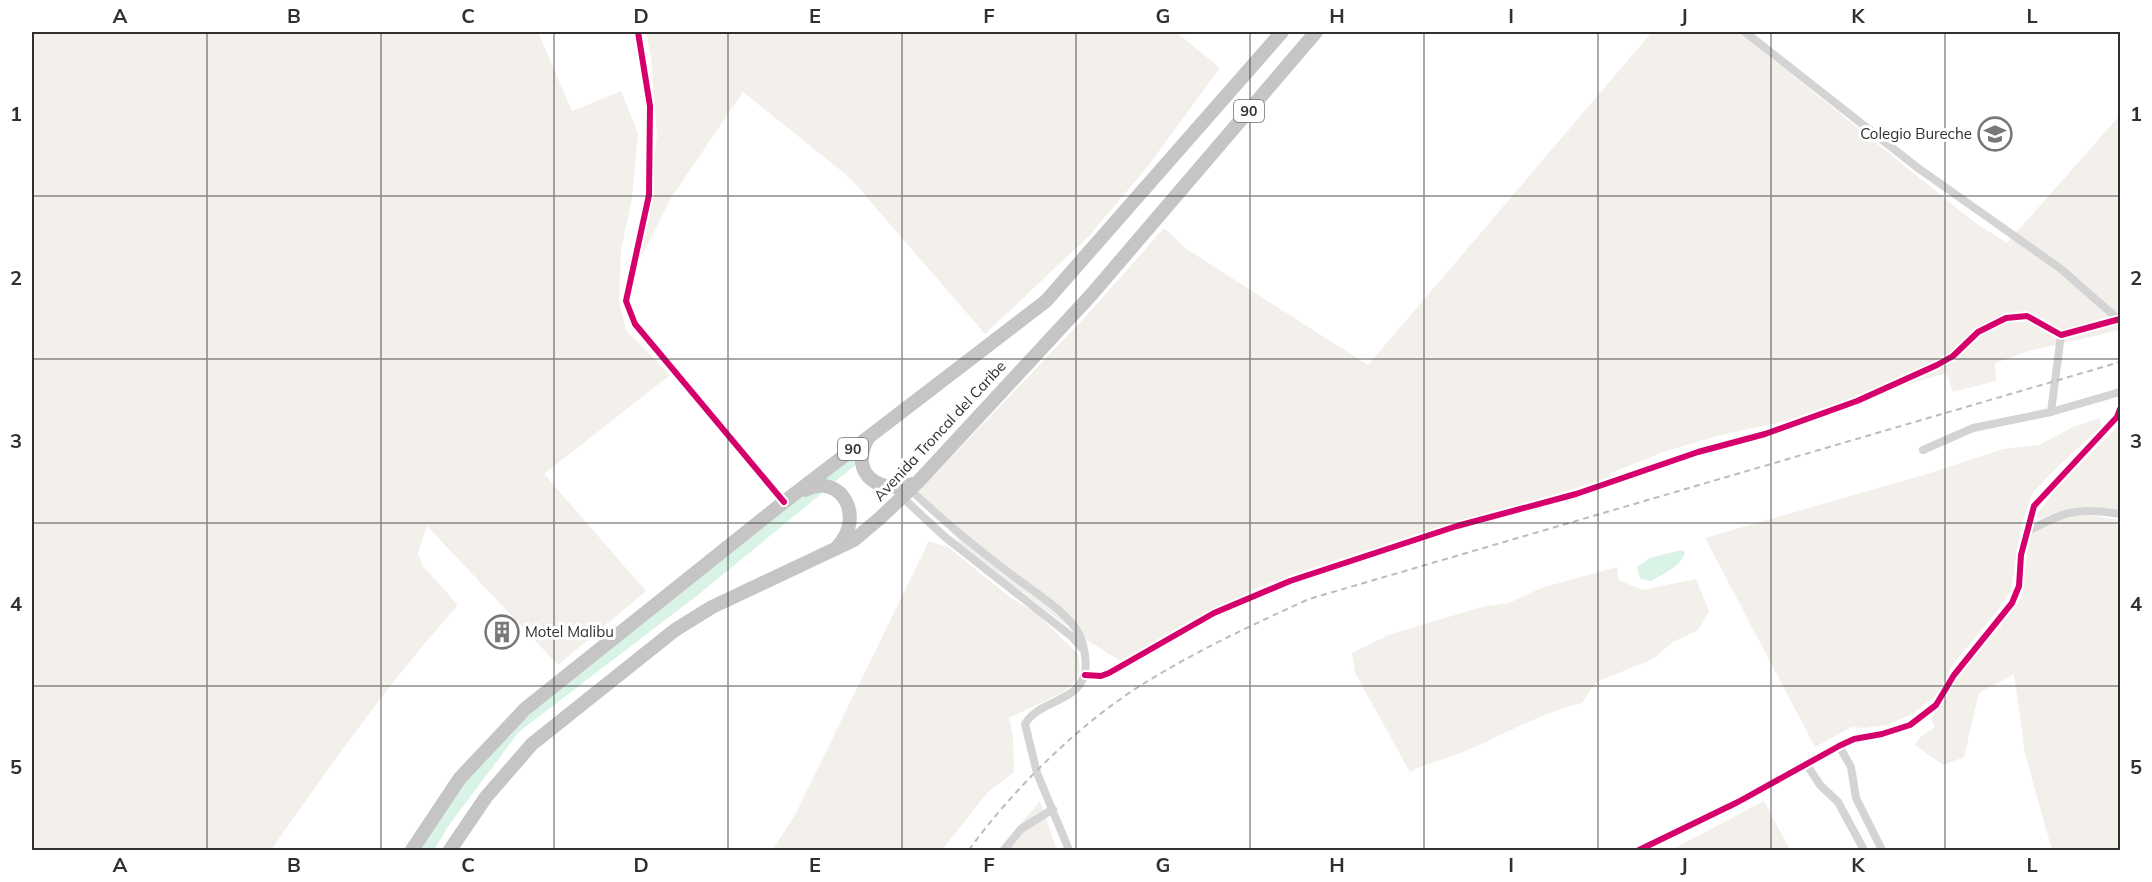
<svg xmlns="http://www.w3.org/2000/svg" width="2152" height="882" font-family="Mulish,sans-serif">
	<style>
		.green { fill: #f3f0eb }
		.water { fill: #d9f3e6 }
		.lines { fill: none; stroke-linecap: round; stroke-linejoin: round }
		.river { stroke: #d9f3e6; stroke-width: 15 }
		.minor { stroke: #d4d4d4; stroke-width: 8 }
		.trunk { stroke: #c5c5c5; stroke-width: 14 }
		.rail { stroke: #bcbcbc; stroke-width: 2; stroke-dasharray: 6 4.5; stroke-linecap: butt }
		.cycleway-casing { stroke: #fff; stroke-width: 10 }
		.cycleway { stroke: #d6006c; stroke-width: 6 }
		.grid { fill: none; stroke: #303030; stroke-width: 1.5; stroke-opacity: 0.55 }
		.labels { text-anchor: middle; stroke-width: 6; stroke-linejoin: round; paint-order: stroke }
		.shield { fill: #fff; stroke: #6e6e6e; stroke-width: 1.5 }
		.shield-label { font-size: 14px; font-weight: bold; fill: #303030 }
		.poi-label { font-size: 15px; fill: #303030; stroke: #fff; text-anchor: end }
		.street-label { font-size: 15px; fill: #303030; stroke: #fff }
		.neatline { fill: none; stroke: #303030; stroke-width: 2 }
		.grid-label { font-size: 20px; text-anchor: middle; font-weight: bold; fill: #303030 }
	</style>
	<rect width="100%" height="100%" fill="#fff"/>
	<g class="green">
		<path d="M 32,32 L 538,32 L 572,111 L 621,91 L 638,133 L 632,199 L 621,250 L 619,301 L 626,330 L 670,375 L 544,474 L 646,591 L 558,665 L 427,526 L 418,553 L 423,566 L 458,605 C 389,682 330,766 271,850 L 32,850 Z"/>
		<polygon points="646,32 1176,32 1220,68 1148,166 1089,236 985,334 850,178 743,92 671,198 637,265 657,136 651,57"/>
		<polygon points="1652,32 1739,32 1974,222 2007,243 2120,115 2120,330 2029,351 1995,363 1996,381 1953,392 1946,373 1790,420 1717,436 1663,452 1611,473 1609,478 1321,565 1257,588 1120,661 1079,635 963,547 919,491 1088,314 1164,228 1188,250 1368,365"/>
		<polygon points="2100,418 2101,427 2052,472 2033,493 2022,522 2011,591 1998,610 1953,664 1937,695 1912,714 1888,725 1865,728 1852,727 1815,747 1705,538 1930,473 2003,449 2039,445 2075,426"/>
		<path d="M 2120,424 L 2120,512 C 2086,505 2072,504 2040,519 L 2036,515 L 2061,483 Z"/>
		<path d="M 2081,514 L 2120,520 L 2120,850 L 2052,850 L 2025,754 L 2014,674 L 1979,693 L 1964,757 L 1943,765 L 1915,745 L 1920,737 L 1935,727 L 1931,719 L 1963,670 L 2007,618 L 2022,596 L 2029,537 C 2039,523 2065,517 2081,514 Z"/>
		<polygon points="929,541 948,547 1011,598 1036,613 1078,654 1080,667 1077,680 1062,693 1009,718 1013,738 1014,772 987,793 942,850 777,850 774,848 796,813"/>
		<path d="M 1617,567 L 1619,580 L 1642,590 L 1696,579 L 1709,611 L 1698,630 L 1673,642 L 1653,659 L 1596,682 L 1582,703 C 1543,712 1507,733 1470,749 C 1450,758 1429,762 1410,772 L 1355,673 L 1352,653 L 1391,634 L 1482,607 L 1509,603 L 1541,588 Z"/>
		<polygon points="1040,801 1057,850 998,850"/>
		<polygon points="1764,801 1790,850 1671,850"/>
	</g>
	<path class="water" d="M 1681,550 L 1685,552 C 1682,566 1663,574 1651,581 L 1640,579 L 1637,567 L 1650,558 Z"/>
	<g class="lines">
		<g class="river">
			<polyline points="824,481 857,454"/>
			<polyline points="425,850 442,822 514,726 696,587 814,490"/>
		</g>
		<g class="minor">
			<polyline points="638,32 650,106 649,195 626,301 635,324 784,502"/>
			<polyline points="1745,32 1918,168 2061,269 2118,319"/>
			<polyline points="2051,412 2061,335"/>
			<polyline points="1923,450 1973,428 2051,412 2120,392"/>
			<path d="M 910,489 C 942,520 976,548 1012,575 C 1031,590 1066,611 1078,632 C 1084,642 1088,665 1084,676 C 1076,702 1038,701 1025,724 L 1037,773 L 1069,850"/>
			<polyline points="902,497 945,537 1071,636 1082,648"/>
			<path d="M 2026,532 C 2065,511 2076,507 2120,514"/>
			<polyline points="1085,675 1101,676 1109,673 1214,613 1290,581 1457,526 1576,494 1698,452 1765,434 1857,401 1937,365 1953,356 1978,332 2006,318 2027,316 2061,335 2120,319"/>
			<polyline points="1839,746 1851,767 1856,798 1882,850"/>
			<polyline points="1807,765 1820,785 1838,802 1864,850"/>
			<polyline points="1004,850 1021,829 1053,809"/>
			<polyline points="1639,850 1738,802 1839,746 1854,739 1882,734 1910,725 1936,705 1954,675 2012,603 2019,586 2021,555 2034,506 2117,417 2120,409"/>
		</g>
		<g class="trunk">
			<path d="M 868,438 C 848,474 880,495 913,484"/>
			<path d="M 805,490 C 842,472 865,517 838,546"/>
			<polyline points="412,850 460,778 525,709 784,502 1046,301 1282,32"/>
			<polyline points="450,850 486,797 532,744 675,630 712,607 854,540 880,518 917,483 1092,294 1316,32"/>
		</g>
		<path class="rail" d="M 969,850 C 1012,790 1080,723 1143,684 C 1196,651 1252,625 1309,599 L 2120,362"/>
		<defs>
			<g id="cycleway">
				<polyline points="638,32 650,106 649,195 626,301 635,324 784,502"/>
				<polyline points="1085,675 1101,676 1109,673 1214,613 1290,581 1457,526 1576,494 1698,452 1765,434 1857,401 1937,365 1953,356 1978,332 2006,318 2027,316 2061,335 2120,319"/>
				<polyline points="1639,850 1738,802 1839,746 1854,739 1882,734 1910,725 1936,705 1954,675 2012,603 2019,586 2021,555 2034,506 2117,417 2120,409"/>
			</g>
		</defs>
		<use href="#cycleway" class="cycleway-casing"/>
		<use href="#cycleway" class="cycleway"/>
	</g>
	<path class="grid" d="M 207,32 L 207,850M 381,32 L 381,850M 554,32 L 554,850M 728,32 L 728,850M 902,32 L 902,850M 1076,32 L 1076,850M 1250,32 L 1250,850M 1424,32 L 1424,850M 1598,32 L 1598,850M 1771,32 L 1771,850M 1945,32 L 1945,850M 32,196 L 2120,196M 32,359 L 2120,359M 32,523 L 2120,523M 32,686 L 2120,686"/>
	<defs>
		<symbol id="school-ring" viewBox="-11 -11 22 22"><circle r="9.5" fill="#fff" stroke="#787878" stroke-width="1.5"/><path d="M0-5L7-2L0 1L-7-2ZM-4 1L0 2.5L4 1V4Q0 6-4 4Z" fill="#787878"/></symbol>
		<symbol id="building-ring" viewBox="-11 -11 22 22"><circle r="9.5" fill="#fff" stroke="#787878" stroke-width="1.5"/><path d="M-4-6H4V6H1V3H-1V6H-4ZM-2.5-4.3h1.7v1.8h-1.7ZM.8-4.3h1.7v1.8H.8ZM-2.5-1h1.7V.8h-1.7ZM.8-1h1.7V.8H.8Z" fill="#787878"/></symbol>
	</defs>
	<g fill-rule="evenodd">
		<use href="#school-ring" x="1976" y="115" width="38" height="38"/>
		<use href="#building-ring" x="483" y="613" width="38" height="38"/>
	</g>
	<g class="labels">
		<g class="shield">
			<rect x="1234" y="100" width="30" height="22" rx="4.5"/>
			<rect x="838" y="438" width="30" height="22" rx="4.5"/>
		</g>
		<g class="shield-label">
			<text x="1249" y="116">90</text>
			<text x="853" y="454">90</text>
		</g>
		<g class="poi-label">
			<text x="1972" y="139">Colegio Bureche</text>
			<text x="525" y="637" text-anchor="start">Motel Malibu</text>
		</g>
		<g class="street-label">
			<text transform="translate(940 431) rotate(-47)" y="5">Avenida Troncal del Caribe</text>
		</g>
	</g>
	<rect width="2152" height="882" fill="none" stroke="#ffffff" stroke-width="66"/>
	<rect x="33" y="33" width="2086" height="816" class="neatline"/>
	<g class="grid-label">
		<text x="120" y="23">A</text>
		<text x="294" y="23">B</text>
		<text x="468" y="23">C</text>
		<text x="641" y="23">D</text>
		<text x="815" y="23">E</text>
		<text x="989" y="23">F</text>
		<text x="1163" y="23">G</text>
		<text x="1337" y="23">H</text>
		<text x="1511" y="23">I</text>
		<text x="1684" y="23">J</text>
		<text x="1858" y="23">K</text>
		<text x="2032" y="23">L</text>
		<text x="16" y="121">1</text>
		<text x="2136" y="121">1</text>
		<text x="16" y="285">2</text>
		<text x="2136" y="285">2</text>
		<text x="16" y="448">3</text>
		<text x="2136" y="448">3</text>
		<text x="16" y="611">4</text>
		<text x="2136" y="611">4</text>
		<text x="16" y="774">5</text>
		<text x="2136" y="774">5</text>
		<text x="120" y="872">A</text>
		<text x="294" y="872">B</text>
		<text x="468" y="872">C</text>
		<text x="641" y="872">D</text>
		<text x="815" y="872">E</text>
		<text x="989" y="872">F</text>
		<text x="1163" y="872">G</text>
		<text x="1337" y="872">H</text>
		<text x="1511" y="872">I</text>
		<text x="1684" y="872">J</text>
		<text x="1858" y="872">K</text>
		<text x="2032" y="872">L</text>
	</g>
</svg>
